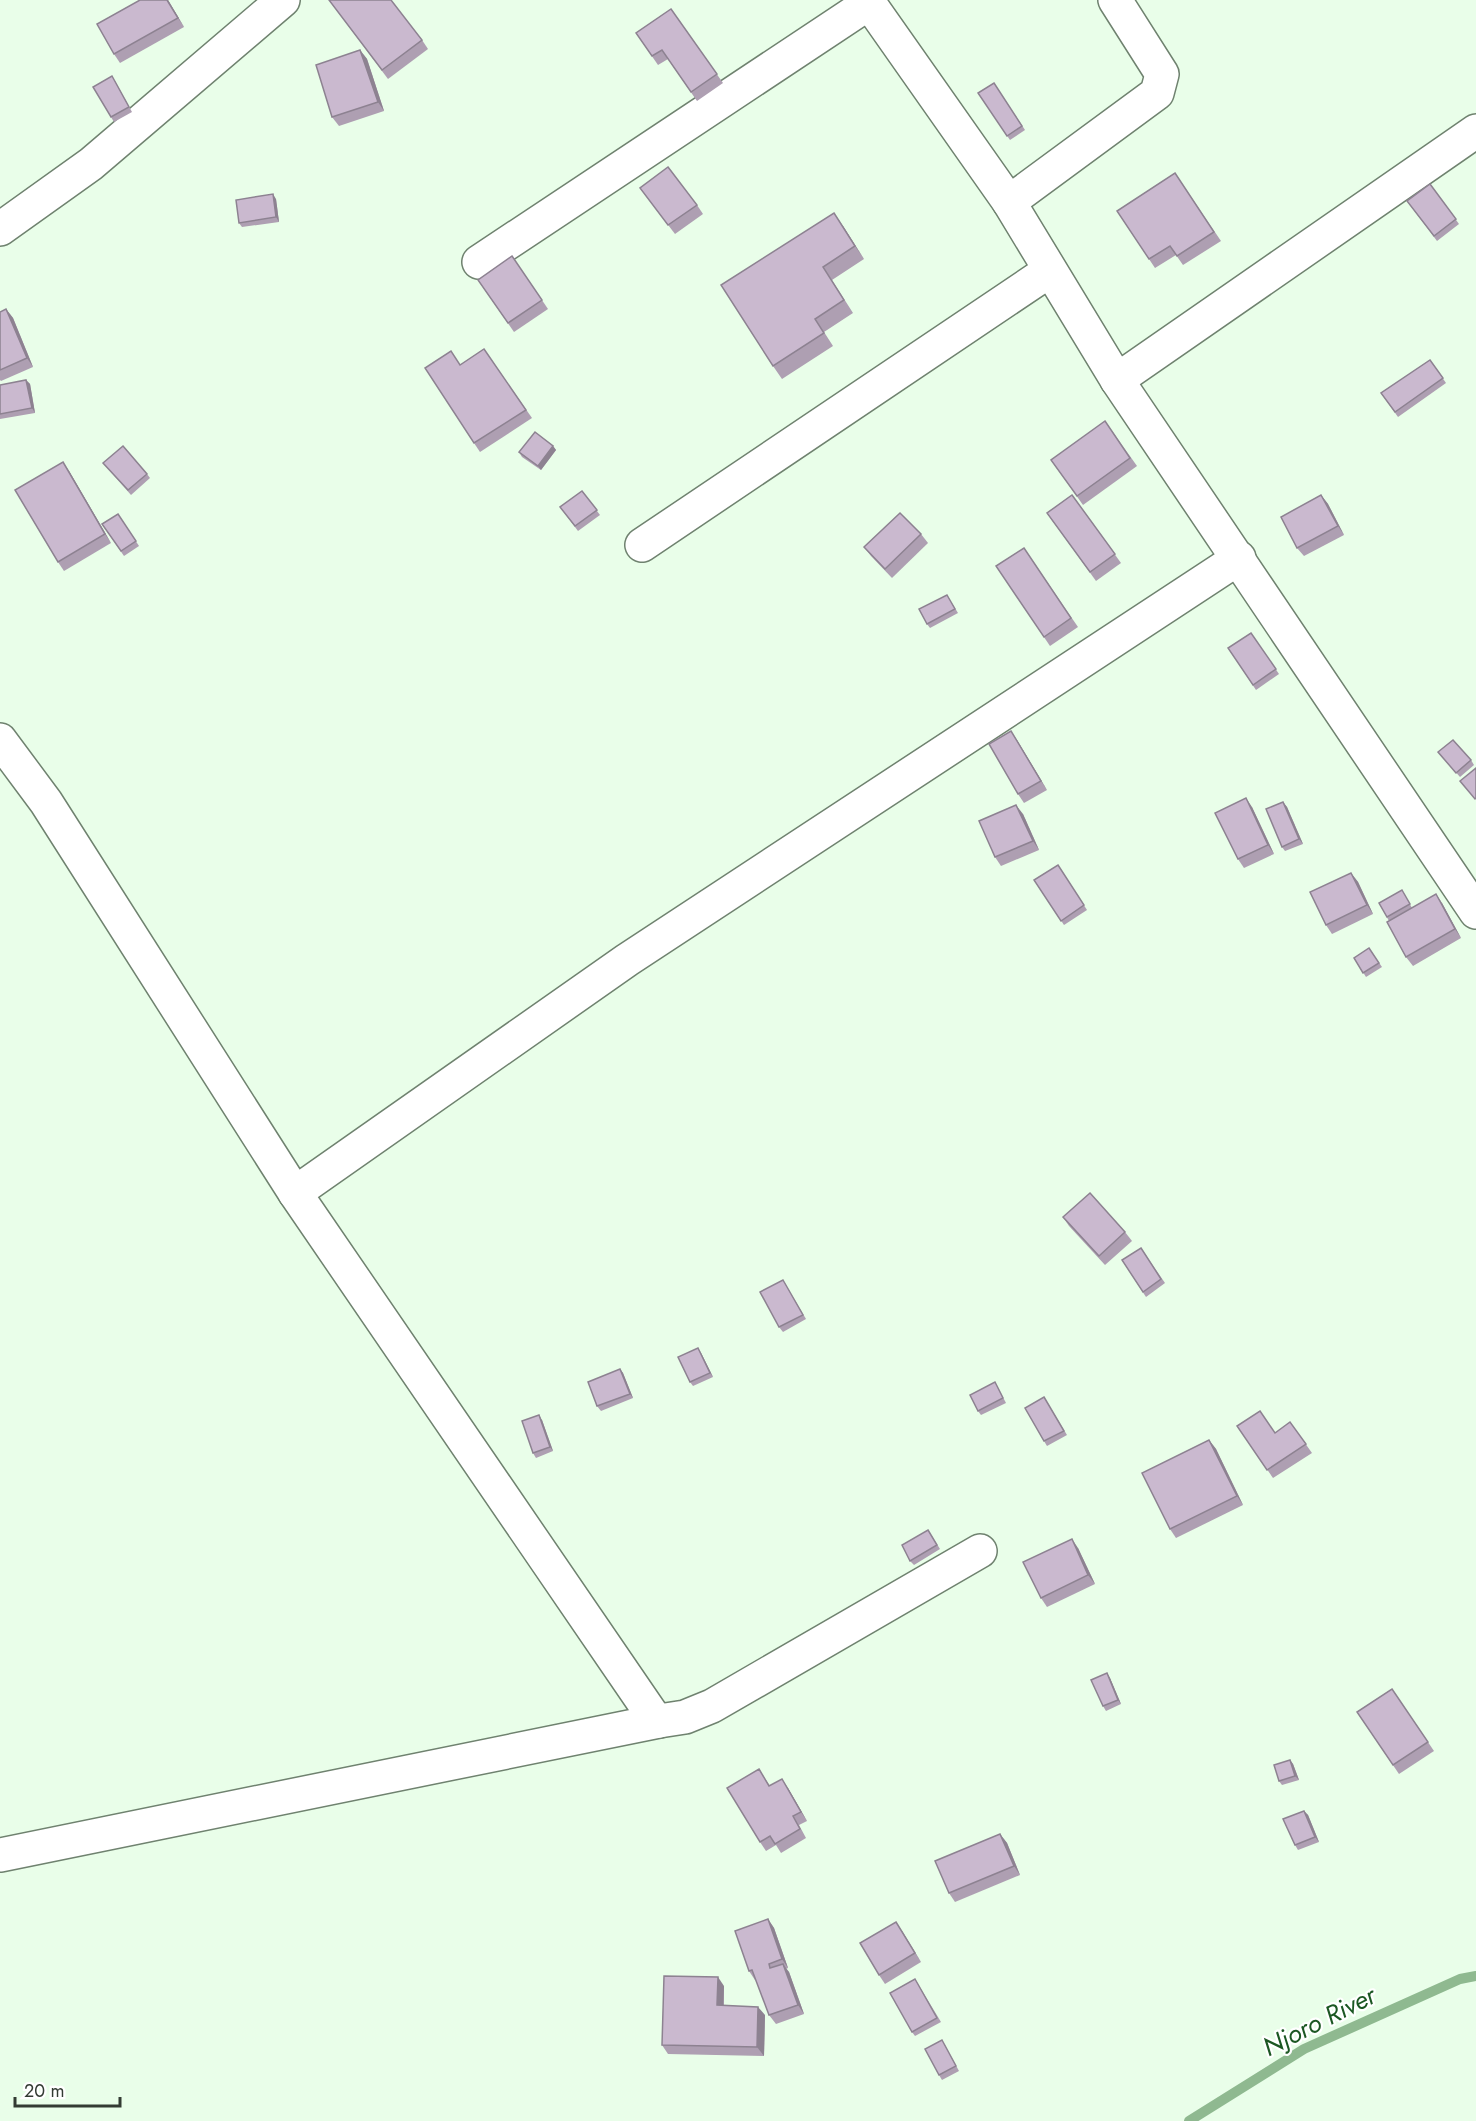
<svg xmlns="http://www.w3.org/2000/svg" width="1476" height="2121" font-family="Jost,sans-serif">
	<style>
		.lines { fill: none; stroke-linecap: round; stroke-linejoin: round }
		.stream { stroke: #8fb990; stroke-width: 10 }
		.minor-casing { stroke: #6f826f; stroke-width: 36 }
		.minor { stroke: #fff; stroke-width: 33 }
		.wall { fill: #ae9fb2 }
		.shaded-wall { fill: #8d8291 }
		.building { fill: #cab9cf; stroke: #8d8291; stroke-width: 1.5 }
		.labels { text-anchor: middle; stroke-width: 4.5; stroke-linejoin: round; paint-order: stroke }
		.water-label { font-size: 26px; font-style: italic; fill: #1b5722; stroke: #fff }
	</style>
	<rect width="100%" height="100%" fill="#e9fee9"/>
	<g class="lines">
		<polyline class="stream" points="1189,2121 1304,2049 1460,1979 1476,1976"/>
		<defs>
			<g id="minor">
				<polyline points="867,0 1009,202 1117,380 1476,912"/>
				<polyline points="1009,202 1157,93 1162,74 1115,0"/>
				<polyline points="0,229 91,164 283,0"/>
				<polyline points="479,262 869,3"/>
				<polyline points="1117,380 1476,131"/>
				<polyline points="642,545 1049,271"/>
				<polyline points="0,740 46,802 295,1193 655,1719 659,1721 685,1717 712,1706 980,1551"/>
				<polyline points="295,1193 627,960 1239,558"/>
				<polyline points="0,1855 659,1721"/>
			</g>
		</defs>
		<use href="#minor" class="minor-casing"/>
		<use href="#minor" class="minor"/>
	</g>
	<g class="wall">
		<polygon points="140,0 168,0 184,27 120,63 114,54"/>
		<polygon points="329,0 422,40 428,49 388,79"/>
		<polygon points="671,9 723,83 697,101 668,59 658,65 636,33"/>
		<polygon points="360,50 367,59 384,111 339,126 332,117"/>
		<polygon points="115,81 132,112 114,122 111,117"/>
		<polygon points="994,83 1025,130 1010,140 978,93"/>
		<polygon points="1175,173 1221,241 1183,265 1176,255 1155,268 1117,211"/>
		<polygon points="1430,184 1459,224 1437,241 1407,201"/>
		<polygon points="640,188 697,205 703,214 675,234"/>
		<polygon points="276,199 279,222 242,227 239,223"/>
		<polygon points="843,226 864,259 832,280 853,313 824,332 833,346 782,379 773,366"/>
		<polygon points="512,256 548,309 514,332 478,280"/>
		<polygon points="6,309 13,318 33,367 1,381 0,380 0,312"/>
		<polygon points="484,349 532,418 480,452 474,443 460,365"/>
		<polygon points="1430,360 1446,383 1398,417 1381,393"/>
		<polygon points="26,380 30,384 35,413 0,419 0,385"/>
		<polygon points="1105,421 1137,466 1083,505 1051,460"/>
		<polygon points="553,446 556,450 541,470 522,457 519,452"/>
		<polygon points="103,463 147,474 150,478 131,495"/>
		<polygon points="69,471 111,543 64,571 58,562"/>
		<polygon points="582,491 600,515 578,531 560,507"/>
		<polygon points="1072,495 1121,563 1096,581 1047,513"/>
		<polygon points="1321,495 1328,504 1344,535 1304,556 1297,548"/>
		<polygon points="118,514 139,546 124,556 102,524"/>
		<polygon points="921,534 928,543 892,578 871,556 864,547"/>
		<polygon points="1024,548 1078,627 1050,646 996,566"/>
		<polygon points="947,595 958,613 930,628 927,624"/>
		<polygon points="1251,633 1279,674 1256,690 1228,648"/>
		<polygon points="1017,740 1047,790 1024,803 1018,794"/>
		<polygon points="1438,752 1471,760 1474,765 1460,777"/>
		<polygon points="1283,802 1287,807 1303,844 1285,851 1282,847"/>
		<polygon points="1252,807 1274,854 1244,868 1238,859"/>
		<polygon points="1023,814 1039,850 1001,866 995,857"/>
		<polygon points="1058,865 1087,910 1064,925 1034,880"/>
		<polygon points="1351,873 1358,882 1373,914 1332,934 1326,925"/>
		<polygon points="1402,890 1412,908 1442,903 1461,938 1413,966 1406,957 1389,921 1379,903"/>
		<polygon points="1369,948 1382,967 1366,977 1354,958"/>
		<polygon points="1063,1217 1125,1232 1132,1241 1105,1265 1069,1226"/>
		<polygon points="1141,1248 1165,1283 1146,1297 1122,1260"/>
		<polygon points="783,1280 806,1319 783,1332 779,1327"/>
		<polygon points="698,1348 701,1353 713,1377 693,1386 690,1382"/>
		<polygon points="620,1369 623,1373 633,1398 601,1411 597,1406"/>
		<polygon points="995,1382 1006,1403 981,1415 978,1411"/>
		<polygon points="1044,1397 1067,1435 1047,1446 1044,1441"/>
		<polygon points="542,1420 553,1451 536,1458 533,1453"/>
		<polygon points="1290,1422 1312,1453 1273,1478 1237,1426 1275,1433"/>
		<polygon points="1209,1440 1216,1449 1243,1505 1176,1538 1170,1529"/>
		<polygon points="928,1530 940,1549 914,1565 910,1561"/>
		<polygon points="1078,1548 1095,1584 1047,1607 1041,1598"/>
		<polygon points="1107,1673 1110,1678 1121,1704 1106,1711 1103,1706"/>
		<polygon points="1392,1689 1434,1751 1399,1774 1357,1712"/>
		<polygon points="1290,1760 1293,1764 1299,1780 1282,1785 1279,1781"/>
		<polygon points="759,1769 770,1786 788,1788 807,1821 799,1825 806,1838 781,1853 776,1845 766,1851 760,1842"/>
		<polygon points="1304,1811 1308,1815 1319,1842 1298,1850 1295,1845"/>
		<polygon points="1000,1834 1007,1843 1020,1875 955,1902 949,1893"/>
		<polygon points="768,1919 774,1928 788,1968 786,1969 789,1972 804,2014 776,2024 769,2015 756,1979 755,1980 749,1971"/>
		<polygon points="902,1931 921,1962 885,1984 879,1975"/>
		<polygon points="915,1979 941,2022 915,2036 912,2032"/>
		<polygon points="724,1986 724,2006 765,2015 764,2056 668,2054 662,2045"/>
		<polygon points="942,2040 959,2071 942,2080 939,2075"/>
	</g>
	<g class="shaded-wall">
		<polygon points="167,0 168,0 184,27 178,18"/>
		<polygon points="360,50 367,59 384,111 378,102"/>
		<polygon points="273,194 276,199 279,222 276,217"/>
		<polygon points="834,213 843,226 864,259 855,246"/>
		<polygon points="6,309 13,318 33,367 27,358"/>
		<polygon points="26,380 30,384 35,413 32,408"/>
		<polygon points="553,446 556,450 541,470 538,466"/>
		<polygon points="63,462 69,471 111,543 105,534"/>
		<polygon points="1321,495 1328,504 1344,535 1338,526"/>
		<polygon points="1011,731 1017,740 1047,790 1041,781"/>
		<polygon points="1246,798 1252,807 1274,854 1268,845"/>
		<polygon points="1283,802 1287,807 1303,844 1299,839"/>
		<polygon points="1016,805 1023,814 1039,850 1033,841"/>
		<polygon points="1351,873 1358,882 1373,914 1367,905"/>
		<polygon points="1436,894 1442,903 1461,938 1455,929"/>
		<polygon points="698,1348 701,1353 713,1377 710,1373"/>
		<polygon points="620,1369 623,1373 633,1398 630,1394"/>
		<polygon points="539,1415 542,1420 553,1451 550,1447"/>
		<polygon points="1209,1440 1216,1449 1243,1505 1237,1496"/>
		<polygon points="1072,1539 1078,1548 1095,1584 1088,1575"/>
		<polygon points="1107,1673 1110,1678 1121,1704 1118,1700"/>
		<polygon points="1290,1760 1293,1764 1299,1780 1295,1776"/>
		<polygon points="782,1779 788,1788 807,1821 801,1812"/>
		<polygon points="1304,1811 1308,1815 1319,1842 1315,1837"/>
		<polygon points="1000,1834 1007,1843 1020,1875 1014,1866"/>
		<polygon points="768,1919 774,1928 788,1968 782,1959"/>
		<polygon points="896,1922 902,1931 921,1962 915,1953"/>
		<polygon points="783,1964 789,1972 804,2014 798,2005"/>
		<polygon points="718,1977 724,1986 723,2014 717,2005"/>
		<polygon points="758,2007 765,2015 764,2056 757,2047"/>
	</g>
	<g class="building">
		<polygon points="140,0 167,0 178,18 114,54 97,24"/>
		<polygon points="329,0 391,0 422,40 382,70"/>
		<polygon points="671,9 717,74 691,92 662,50 652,56 636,33"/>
		<polygon points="360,50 378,102 332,117 316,65"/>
		<polygon points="112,76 129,107 111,117 93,87"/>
		<polygon points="994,83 1022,126 1007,136 978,93"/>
		<polygon points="668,167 697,205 668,225 640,188"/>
		<polygon points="1175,173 1214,232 1177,256 1170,246 1149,259 1117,211"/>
		<polygon points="1430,184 1456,219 1434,236 1407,201"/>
		<polygon points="273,194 276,217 239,223 236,200"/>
		<polygon points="834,213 855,246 823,267 844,300 815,319 824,333 773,366 721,285"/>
		<polygon points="512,256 542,300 508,323 478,280"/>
		<polygon points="6,309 27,358 0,370 0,312"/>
		<polygon points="484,349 526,410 474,443 425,368 451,351 460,365"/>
		<polygon points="1430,360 1443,378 1395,412 1381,393"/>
		<polygon points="26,380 32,408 0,414 0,385"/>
		<polygon points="1105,421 1130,458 1077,496 1051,460"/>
		<polygon points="535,432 553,446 538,466 519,452"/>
		<polygon points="123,446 147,474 128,490 103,463"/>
		<polygon points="63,462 105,534 58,562 15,490"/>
		<polygon points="582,491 597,510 575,526 560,507"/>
		<polygon points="1072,495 1115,554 1090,572 1047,513"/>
		<polygon points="1321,495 1338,526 1297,548 1281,517"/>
		<polygon points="900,513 921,534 885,569 864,547"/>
		<polygon points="118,514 136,541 121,551 102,524"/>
		<polygon points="1024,548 1071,618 1044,637 996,566"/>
		<polygon points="947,595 955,609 927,624 919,609"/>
		<polygon points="1251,633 1276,669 1253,685 1228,648"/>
		<polygon points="1011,731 1041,781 1018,794 989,744"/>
		<polygon points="1453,740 1471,760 1456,773 1438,752"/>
		<polygon points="1476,768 1476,798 1475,799 1460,781"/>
		<polygon points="1246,798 1268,845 1238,859 1215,813"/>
		<polygon points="1283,802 1299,839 1282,847 1266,809"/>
		<polygon points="1016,805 1033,841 995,857 979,821"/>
		<polygon points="1058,865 1084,905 1061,921 1034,880"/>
		<polygon points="1351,873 1367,905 1326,925 1310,892"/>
		<polygon points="1402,890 1410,904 1387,917 1379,903"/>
		<polygon points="1436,894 1455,929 1406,957 1387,922"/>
		<polygon points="1369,948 1379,963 1363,973 1354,958"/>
		<polygon points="1090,1193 1125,1232 1099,1256 1063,1217"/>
		<polygon points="1141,1248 1161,1279 1143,1292 1122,1260"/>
		<polygon points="783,1280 803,1315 779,1327 760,1292"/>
		<polygon points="698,1348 710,1373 690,1382 678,1357"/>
		<polygon points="620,1369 630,1394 597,1406 588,1382"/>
		<polygon points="995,1382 1003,1398 978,1411 970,1395"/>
		<polygon points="1044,1397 1064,1431 1044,1441 1025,1408"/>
		<polygon points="1260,1411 1275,1433 1290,1422 1306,1444 1267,1470 1237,1426"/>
		<polygon points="539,1415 550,1447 533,1453 522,1421"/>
		<polygon points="1209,1440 1237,1496 1170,1529 1142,1473"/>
		<polygon points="928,1530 937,1545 910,1561 902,1545"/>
		<polygon points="1072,1539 1088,1575 1041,1598 1023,1562"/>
		<polygon points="1107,1673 1118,1700 1103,1706 1091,1680"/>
		<polygon points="1392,1689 1428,1742 1393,1765 1357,1712"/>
		<polygon points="1290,1760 1295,1776 1279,1781 1274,1765"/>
		<polygon points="759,1769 769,1786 782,1779 801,1812 793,1816 800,1829 775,1844 770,1836 760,1842 727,1788"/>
		<polygon points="1304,1811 1315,1837 1295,1845 1283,1819"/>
		<polygon points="1000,1834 1014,1866 949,1893 935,1861"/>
		<polygon points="768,1919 782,1959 769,1964 770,1968 783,1964 798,2005 769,2015 752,1970 749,1971 735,1931"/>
		<polygon points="896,1922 915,1953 879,1975 860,1943"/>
		<polygon points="664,1976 718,1977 717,2005 758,2007 757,2047 662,2045"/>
		<polygon points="915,1979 937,2018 912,2032 890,1993"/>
		<polygon points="942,2040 956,2066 939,2075 925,2049"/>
	</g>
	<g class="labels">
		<g class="water-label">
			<text transform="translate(1319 2021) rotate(-27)" y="9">Njoro River</text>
		</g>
	</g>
	<path d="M15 2097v9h105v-9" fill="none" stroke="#333b33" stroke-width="3"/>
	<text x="24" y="2097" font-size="18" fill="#333b33" stroke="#ffffff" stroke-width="4.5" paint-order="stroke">20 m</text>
</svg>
